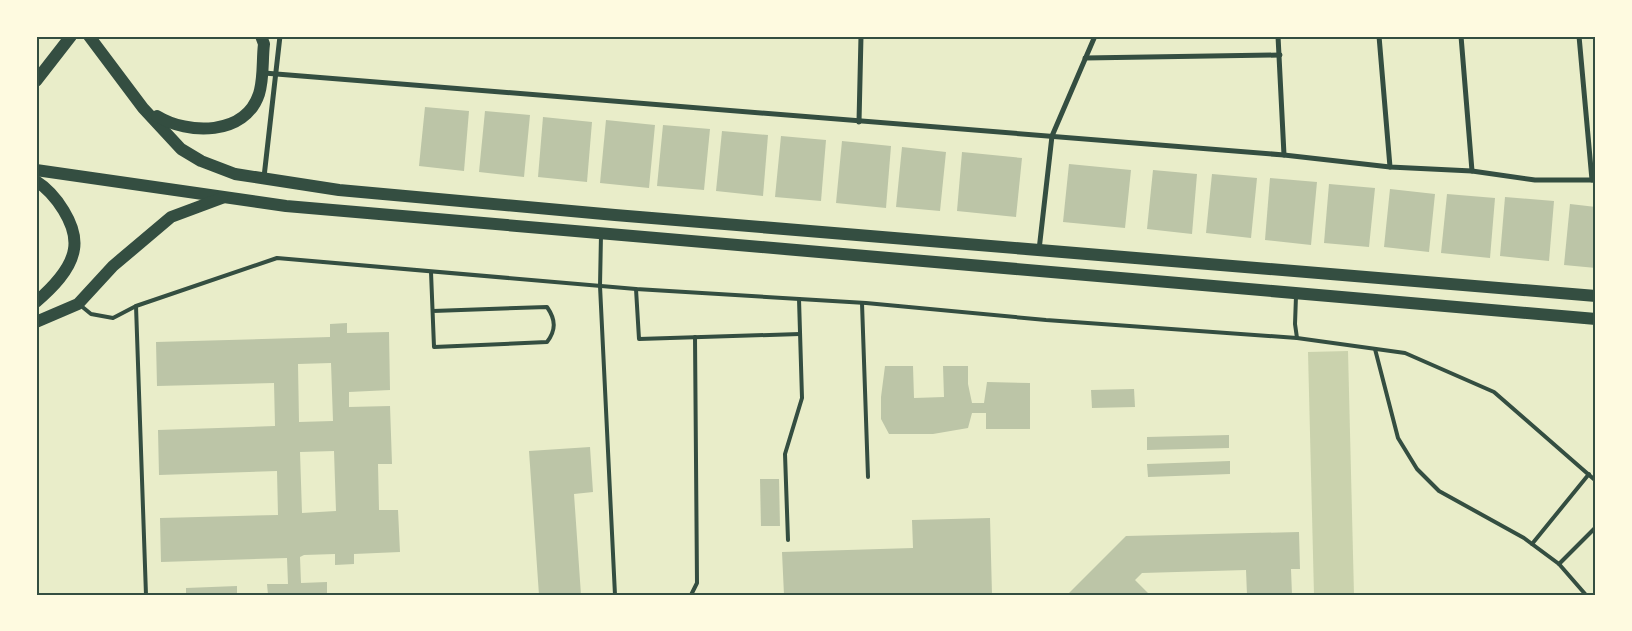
<svg xmlns="http://www.w3.org/2000/svg" width="1632" height="631" font-family="Inter,sans-serif">
	<style>
		.green { fill: #cad2ad }
		.building { fill: #bcc5a7; fill-rule: evenodd }
		.lines { fill: none; stroke-linecap: round; stroke-linejoin: round }
		.service { stroke: #344e41; stroke-width: 4 }
		.minor { stroke: #344e41; stroke-width: 5 }
		.trunk { stroke: #344e41; stroke-width: 12 }
		.neatline { fill: none; stroke: #344e41; stroke-width: 2 }
	</style>
	<rect width="100%" height="100%" fill="#e9edc9"/>
	<polygon class="green" points="1348,351 1354,595 1314,595 1308,352"/>
	<g class="building">
		<polygon points="425,107 469,111 464,171 419,166"/>
		<polygon points="485,111 530,115 524,177 479,172"/>
		<polygon points="543,117 592,122 587,182 538,177"/>
		<polygon points="606,120 655,125 649,188 600,183"/>
		<polygon points="663,125 710,129 704,190 657,186"/>
		<polygon points="722,131 768,135 763,196 716,191"/>
		<polygon points="781,136 826,140 821,201 775,197"/>
		<polygon points="842,141 891,146 886,208 836,203"/>
		<polygon points="902,147 946,152 940,211 896,207"/>
		<polygon points="962,152 1022,158 1016,217 957,211"/>
		<polygon points="1069,164 1131,170 1125,228 1063,222"/>
		<polygon points="1153,170 1197,174 1192,234 1147,229"/>
		<polygon points="1212,174 1257,178 1251,238 1206,233"/>
		<polygon points="1270,178 1317,182 1311,245 1265,240"/>
		<polygon points="1329,184 1375,188 1369,247 1324,243"/>
		<polygon points="1390,189 1435,194 1429,252 1384,247"/>
		<polygon points="1447,194 1495,198 1490,258 1441,253"/>
		<polygon points="1505,197 1554,201 1549,261 1500,256"/>
		<polygon points="1570,204 1596,207 1596,268 1564,265"/>
		<path d="M 347,323 L 347,333 L 389,332 L 390,390 L 349,392 L 349,407 L 390,406 L 392,464 L 378,464 L 379,510 L 398,510 L 400,552 L 354,554 L 354,564 L 335,565 L 335,554 L 304,555 L 300,557 L 301,583 L 327,582 L 327,595 L 268,595 L 267,584 L 288,584 L 287,558 L 161,562 L 160,518 L 278,515 L 277,471 L 159,475 L 158,430 L 275,426 L 274,383 L 157,386 L 156,342 L 330,337 L 330,324 ZM 331,363 L 333,421 L 299,422 L 298,364 ZM 334,451 L 336,511 L 302,513 L 300,452 Z"/>
		<polygon points="885,366 913,366 914,398 944,397 943,366 968,366 968,384 972,403 984,403 987,382 1030,383 1030,429 986,429 986,413 972,413 968,428 933,434 889,434 881,419 881,397"/>
		<polygon points="1134,389 1135,407 1092,408 1091,390"/>
		<polygon points="1229,435 1229,448 1147,450 1147,437"/>
		<polygon points="590,447 593,492 574,494 581,595 539,595 529,451"/>
		<polygon points="1230,461 1230,474 1148,477 1147,464"/>
		<polygon points="760,479 779,479 780,526 761,526"/>
		<polygon points="990,518 992,595 784,595 782,552 913,548 912,520"/>
		<polygon points="1299,532 1300,569 1291,569 1292,595 1247,595 1246,570 1142,573 1135,580 1150,595 1067,595 1126,536"/>
		<polygon points="237,586 237,595 186,595 186,588"/>
	</g>
	<g class="lines">
		<g class="service">
			<polyline points="601,235 600,286 615,595"/>
			<path d="M 431,272 L 434,347 L 547,342 C 556,330 556,320 547,307 L 433,311"/>
			<polyline points="636,289 639,339 800,334"/>
			<polyline points="1296,296 1295,324 1297,338"/>
			<polyline points="862,303 868,477"/>
			<polyline points="80,305 91,314 113,318 136,306 277,258 636,289 866,303 1046,320 1297,338 1405,353 1494,392 1596,481"/>
			<polyline points="136,306 146,595"/>
			<polyline points="1375,349 1398,438 1417,469 1439,491 1524,538 1559,564 1586,595"/>
			<polyline points="788,540 785,454 802,398 799,299"/>
			<polyline points="1532,544 1589,474"/>
			<polyline points="1559,564 1596,527"/>
			<polyline points="691,595 697,583 695,337"/>
		</g>
		<g class="minor">
			<polyline points="856,36 866,36"/>
			<polyline points="1278,36 1284,155"/>
			<polyline points="1379,36 1390,167"/>
			<polyline points="1461,36 1472,171"/>
			<polyline points="1579,36 1592,180"/>
			<polyline points="1085,58 1280,55"/>
			<polyline points="264,73 1284,155 1390,167 1472,171 1535,180 1596,180"/>
			<polyline points="859,122 861,36"/>
			<polyline points="264,177 280,36"/>
			<polyline points="1039,250 1052,136 1095,36"/>
		</g>
		<g class="trunk">
			<polyline points="89,36 143,108 181,149 201,161 235,174 339,190 615,215 1596,296"/>
			<polyline points="36,81 71,36"/>
			<path d="M 157,116 C 188,135 245,136 259,94 C 264,78 262,60 264,44 L 261,36"/>
			<polyline points="36,170 286,206 1596,319"/>
			<path d="M 36,181 C 55,193 78,225 74,249 C 71,270 51,289 36,302"/>
			<polyline points="36,322 78,304 113,266 171,217 222,198"/>
		</g>
	</g>
	<rect width="1632" height="631" fill="none" stroke="#fefae0" stroke-width="75"/>
	<rect x="38" y="38" width="1556" height="556" class="neatline"/>
</svg>
